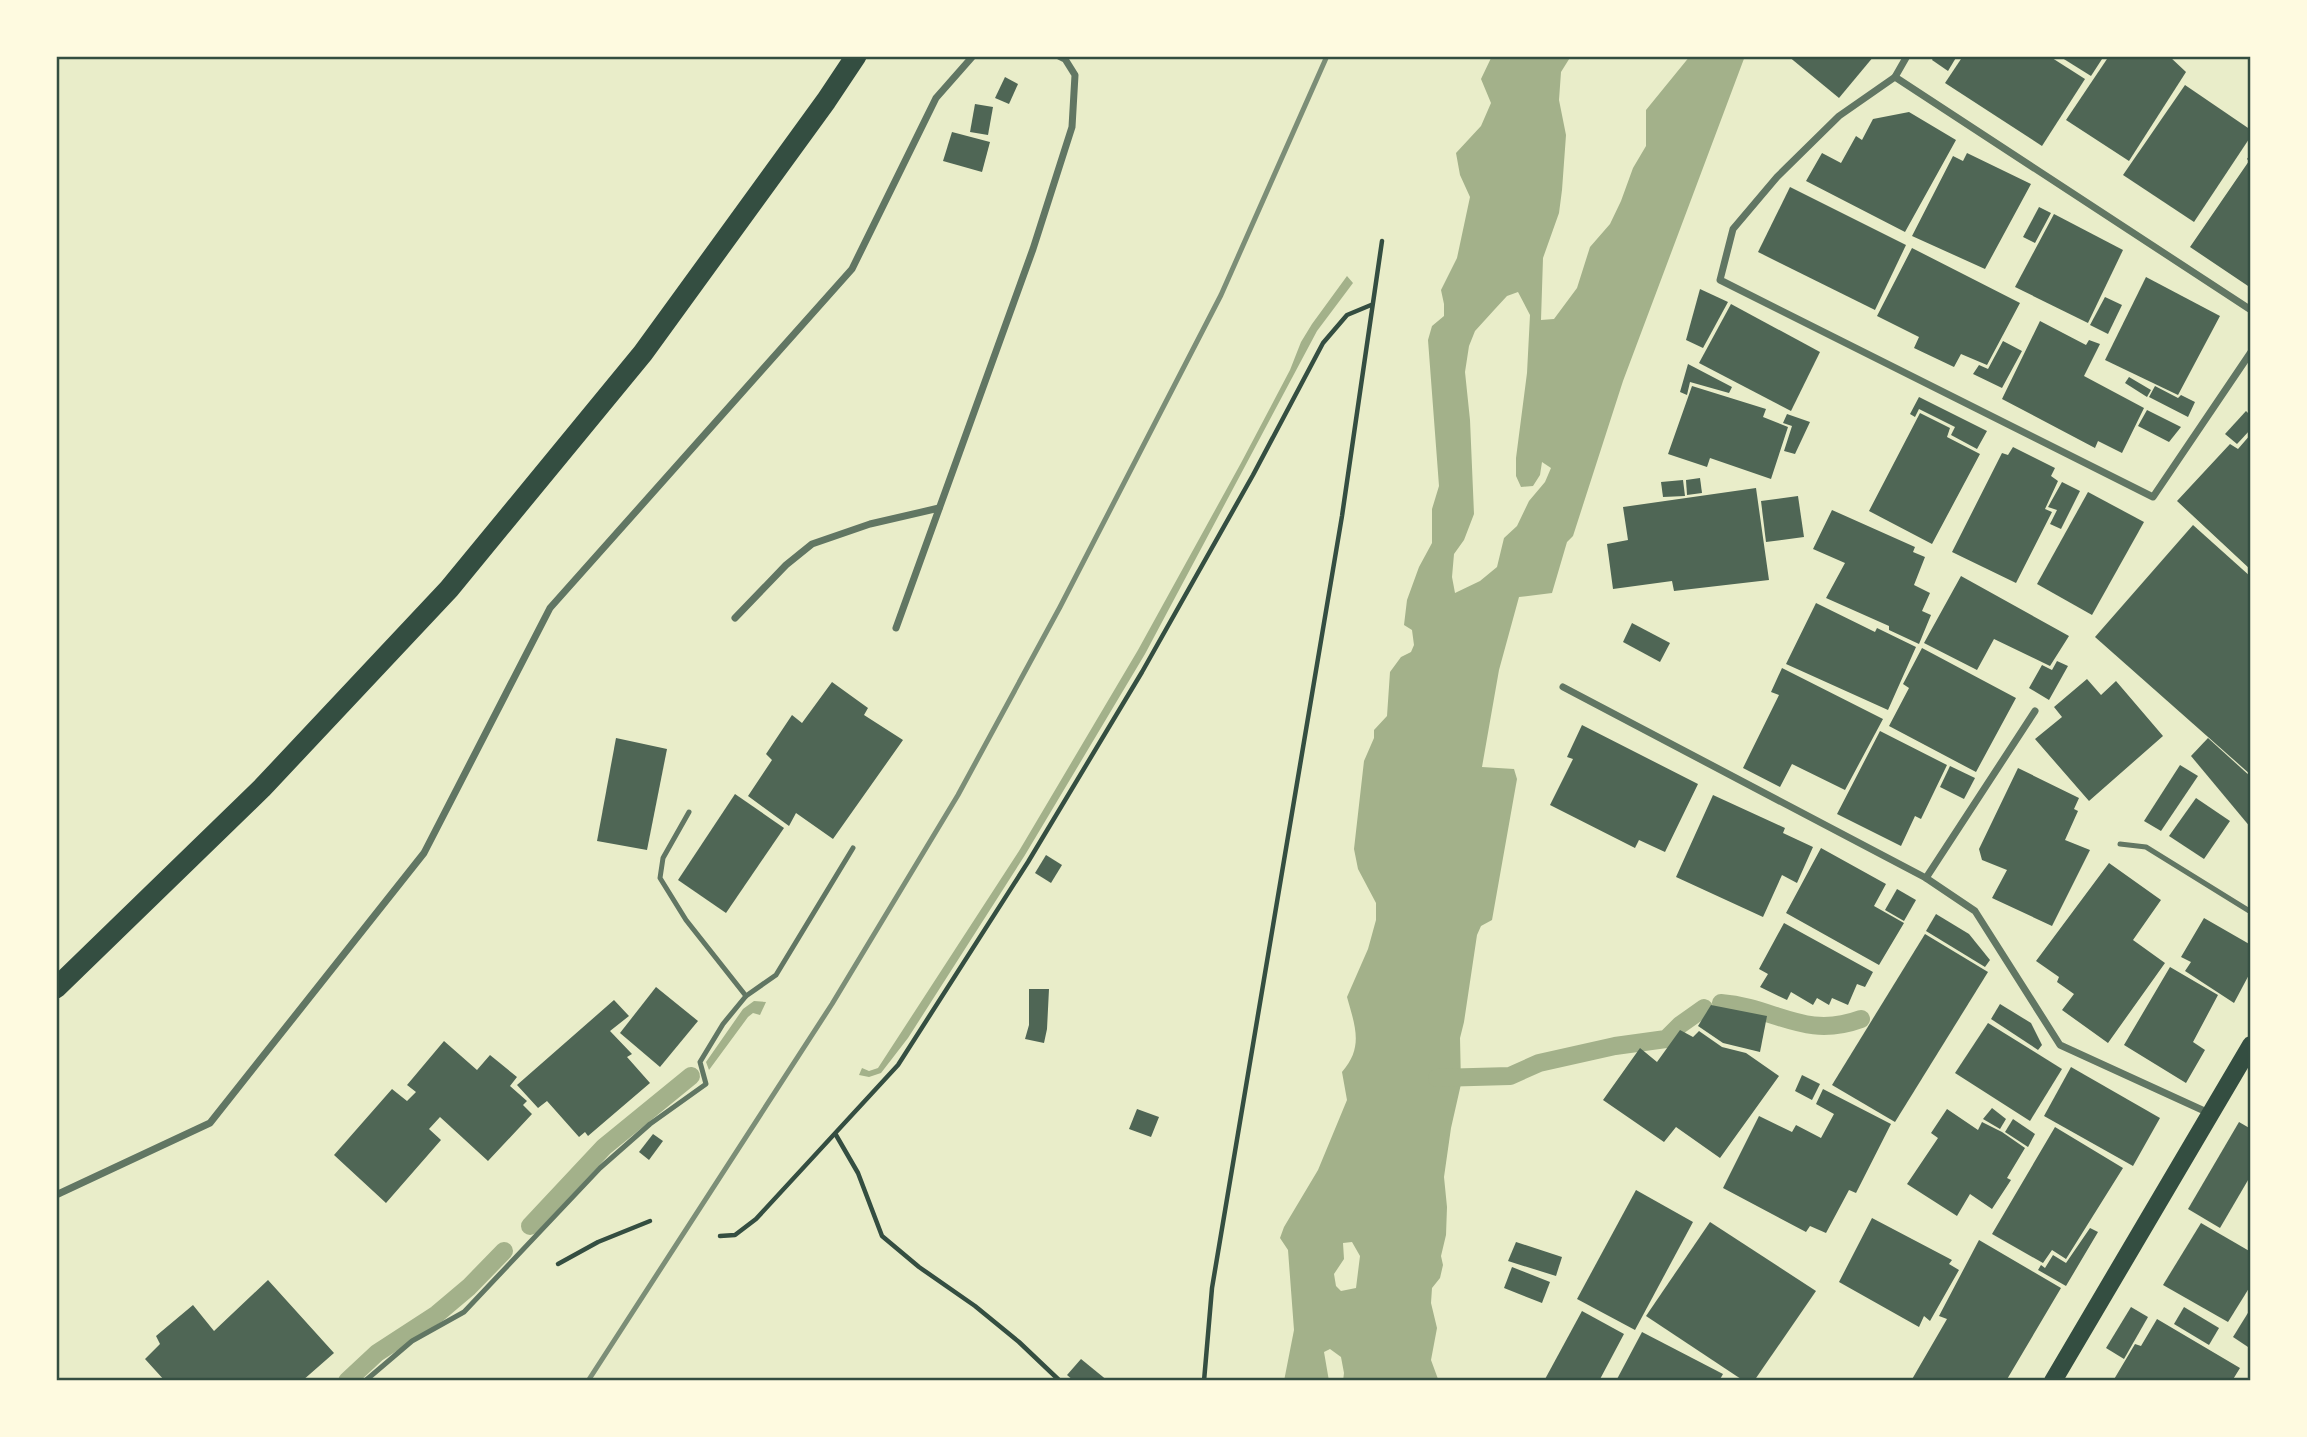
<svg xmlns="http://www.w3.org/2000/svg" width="2307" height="1437" font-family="Inter,sans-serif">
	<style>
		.water { fill: #a3b18a; fill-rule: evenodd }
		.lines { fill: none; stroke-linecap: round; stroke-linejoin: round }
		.stream { stroke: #a3b18a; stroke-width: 18 }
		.building { fill: #4f6655 }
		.path { stroke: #344e41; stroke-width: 4.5 }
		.service { stroke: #617663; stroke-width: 5 }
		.minor { stroke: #617663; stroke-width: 7 }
		.primary { stroke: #344e41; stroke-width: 18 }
		.motorway { stroke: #344e41; stroke-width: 21 }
		.rail { stroke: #7c8e77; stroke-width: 5 }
		.neatline { fill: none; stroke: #344e41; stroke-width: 2.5 }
	</style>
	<rect width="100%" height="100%" fill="#e9edc9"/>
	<g class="water">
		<path d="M 1492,56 L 1571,56 L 1561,72 L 1559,100 L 1566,135 L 1562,190 L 1559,213 L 1543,258 L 1541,320 L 1554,319 L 1577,288 L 1590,247 L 1610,224 L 1621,201 L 1633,168 L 1646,146 L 1646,110 L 1690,56 L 1745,56 L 1623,381 L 1573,536 L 1567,542 L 1552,593 L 1519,597 L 1499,670 L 1482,767 L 1514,769 L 1517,779 L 1492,920 L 1481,926 L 1477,935 L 1464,1022 L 1460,1038 L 1461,1084 L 1451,1128 L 1444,1177 L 1447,1207 L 1446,1235 L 1441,1256 L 1443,1265 L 1440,1278 L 1432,1288 L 1431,1303 L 1437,1328 L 1431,1360 L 1438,1379 L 1436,1381 L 1343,1381 L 1344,1373 L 1341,1357 L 1330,1349 L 1324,1352 L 1329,1381 L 1284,1381 L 1294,1330 L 1288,1250 L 1280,1238 L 1284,1227 L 1318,1170 L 1347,1100 L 1342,1072 C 1364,1047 1355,1026 1347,997 L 1368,949 L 1376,920 L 1376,903 L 1358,869 L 1354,849 L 1364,761 L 1374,738 L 1374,730 L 1387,716 L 1390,672 L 1401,657 L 1411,652 L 1414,645 L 1412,630 L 1404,625 L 1407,600 L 1419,567 L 1432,543 L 1432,509 L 1439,486 L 1428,340 L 1432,326 L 1444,316 L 1444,304 L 1441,290 L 1457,258 L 1470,197 L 1460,175 L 1456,153 L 1481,126 L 1491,103 L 1481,79 ZM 1518,292 L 1530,315 L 1527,373 L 1516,458 L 1516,476 L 1521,487 L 1533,486 L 1540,475 L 1542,462 L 1551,468 L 1545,482 L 1529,501 L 1517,526 L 1504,538 L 1497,567 L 1480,581 L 1455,593 L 1452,577 L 1454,554 L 1464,540 L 1474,514 L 1470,420 L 1465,372 L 1469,346 L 1475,331 L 1495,309 L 1507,296 ZM 1352,1242 L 1360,1256 L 1356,1288 L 1341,1291 L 1336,1286 L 1334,1274 L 1344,1259 L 1343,1243 Z"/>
		<polygon points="1347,276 1353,283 1317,331 1145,654 1025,855 908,1038 881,1073 869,1077 859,1075 862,1068 869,1071 878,1068 1019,851 1138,650 1241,463 1290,370 1301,342 1312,324"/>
		<polygon points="754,1001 766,1002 760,1015 753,1013 748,1017 709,1070 706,1062 743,1009"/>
	</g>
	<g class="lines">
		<g class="stream">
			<path d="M 1721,1003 C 1775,1007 1804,1040 1861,1019"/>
			<polyline points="1437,1078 1510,1076 1539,1063 1615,1046 1666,1039 1680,1025 1704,1008"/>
			<polyline points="530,1226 604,1147 691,1076"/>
			<polyline points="347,1381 377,1353 437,1314 469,1287 504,1251"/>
		</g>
	</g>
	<g class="building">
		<polygon points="1788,56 1874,56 1839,98"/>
		<polygon points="1934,56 1957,56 1948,71 1932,60"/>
		<polygon points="1963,56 2049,56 2085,79 2042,146 1945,83"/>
		<polygon points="2059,56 2104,56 2091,76"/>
		<polygon points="2109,56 2169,56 2186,72 2129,161 2066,120"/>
		<polygon points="1005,77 1018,84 1009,104 995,98"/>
		<polygon points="2185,85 2251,130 2251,136 2194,222 2123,175"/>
		<polygon points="975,104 993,107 988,135 970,132"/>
		<polygon points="1909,112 1956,140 1905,232 1806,181 1822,153 1841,163 1856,136 1862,140 1873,119"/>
		<polygon points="952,132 990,142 982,172 943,161"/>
		<polygon points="1967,153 2031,184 1985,269 1912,236 1953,156 1963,161"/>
		<polygon points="2251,153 2251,288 2190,247 2249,161 2247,159"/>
		<polygon points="1790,187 1906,245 1875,310 1758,252"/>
		<polygon points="2039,207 2051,213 2035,243 2023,237"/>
		<polygon points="2054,214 2123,250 2088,323 2015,287"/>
		<polygon points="1912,248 2020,303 1987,365 1961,354 1954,367 1914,348 1919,337 1877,316"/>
		<polygon points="2146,277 2220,316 2178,395 2105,360"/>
		<polygon points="1700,289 1728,302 1703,348 1686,340"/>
		<polygon points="2105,297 2122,305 2108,334 2090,325"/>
		<polygon points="1731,304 1820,352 1791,411 1699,363"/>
		<polygon points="2040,321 2086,345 2089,340 2100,344 2084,376 2144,408 2122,453 2098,441 2095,448 2002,399"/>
		<polygon points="2003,341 2022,351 2002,388 1973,374 1979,365 1988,369"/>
		<polygon points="1688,364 1732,387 1729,393 1690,382 1687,395 1680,392"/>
		<polygon points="2129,377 2151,390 2147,397 2125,383"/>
		<polygon points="1692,386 1766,409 1763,417 1788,427 1771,479 1710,458 1707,467 1668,454"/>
		<polygon points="2155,386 2178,398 2181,395 2195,402 2188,417 2149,397"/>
		<polygon points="1919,397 1987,431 1977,449 1951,435 1955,427 1919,409 1915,417 1910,414"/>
		<polygon points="2147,410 2181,427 2169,442 2138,426"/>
		<polygon points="2246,411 2251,416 2251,429 2237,444 2225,434"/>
		<polygon points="1920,413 1950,428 1947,437 1980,454 1932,544 1869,511"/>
		<polygon points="1787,414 1810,422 1795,454 1784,451 1792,426 1783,423"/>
		<polygon points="2251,434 2251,570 2177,501 2230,444 2238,449"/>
		<polygon points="2013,447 2055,468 2051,476 2058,481 2045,509 2052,512 2016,583 1952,552 2002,453 2008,455"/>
		<polygon points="1700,478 1702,493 1687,495 1686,480"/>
		<polygon points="1683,480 1685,496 1663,497 1661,482"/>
		<polygon points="2062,482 2080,491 2061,529 2050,524 2057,510 2048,507"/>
		<polygon points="1756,488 1769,580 1674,591 1672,581 1613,589 1607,544 1628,540 1623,507"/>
		<polygon points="2088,492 2144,522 2092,615 2037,584"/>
		<polygon points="1798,496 1804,537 1766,542 1761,501"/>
		<polygon points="1832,510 1915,547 1913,552 1925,557 1914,585 1930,593 1922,611 1931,615 1919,644 1889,630 1889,626 1826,598 1845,563 1813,549"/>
		<polygon points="2193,525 2251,577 2251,775 2095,637"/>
		<polygon points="1961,576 2069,636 2050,666 1994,639 1977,670 1924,643"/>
		<polygon points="1816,603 1875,632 1877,628 1916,647 1888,710 1786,664"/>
		<polygon points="1632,623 1670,643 1660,662 1623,642"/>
		<polygon points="1922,648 2016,698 1976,772 1889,726 1909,688 1903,684"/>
		<polygon points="2057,661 2068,666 2049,700 2029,688 2042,665 2052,670"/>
		<polygon points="1782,668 1883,719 1845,790 1792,764 1780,787 1743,768 1779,695 1771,692"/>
		<polygon points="2087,679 2101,695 2116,681 2163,736 2089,801 2035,739 2062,717 2054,707"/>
		<polygon points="832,682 868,708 864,715 903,740 833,839 796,813 789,826 748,796 772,760 766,754 792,715 802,723"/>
		<polygon points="1582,725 1698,784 1665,852 1639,840 1635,848 1550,805 1573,759 1567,757"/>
		<polygon points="1880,731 1947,765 1921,819 1915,816 1901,846 1837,814"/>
		<polygon points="616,738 667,749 647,850 597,841"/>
		<polygon points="2208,738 2251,777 2251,828 2191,756"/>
		<polygon points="2180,765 2198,776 2161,831 2144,821"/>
		<polygon points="1950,766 1975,778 1964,799 1940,787"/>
		<polygon points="2018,768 2079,798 2074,809 2078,811 2065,840 2090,850 2052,926 1992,898 2007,870 1982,860 1979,849"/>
		<polygon points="735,794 784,828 726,913 678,880"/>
		<polygon points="1713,795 1785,828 1783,833 1813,847 1797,883 1782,875 1763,917 1676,877"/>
		<polygon points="2196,798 2230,821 2204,859 2169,836"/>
		<polygon points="1821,848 1886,884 1874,906 1904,923 1879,965 1786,913"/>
		<polygon points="1046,855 1062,865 1051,883 1035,873"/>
		<polygon points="2109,863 2161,900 2133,940 2165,963 2108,1043 2062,1010 2074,994 2057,982 2059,977 2036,961"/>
		<polygon points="1897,889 1916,900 1904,921 1885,910"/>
		<polygon points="1936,914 1969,934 1990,960 1985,967 1926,931"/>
		<polygon points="2204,918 2251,945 2251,971 2234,1003 2185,971 2191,962 2181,957"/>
		<polygon points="1784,923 1873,972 1865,987 1857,984 1848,1005 1832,998 1829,1005 1817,998 1813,1005 1791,992 1787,1000 1760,987 1768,974 1759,969"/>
		<polygon points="1925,934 1988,972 1895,1122 1832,1085"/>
		<polygon points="2170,967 2218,995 2193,1042 2205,1050 2186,1083 2124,1045"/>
		<polygon points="656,987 698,1021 660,1067 620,1033"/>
		<polygon points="1029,989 1049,989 1047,1029 1044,1043 1025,1039 1029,1025"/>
		<polygon points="614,1000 629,1016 610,1031 632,1054 627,1057 650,1083 588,1136 585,1132 579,1137 547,1101 538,1108 517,1085"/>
		<polygon points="2000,1004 2031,1023 2042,1045 2038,1050 1991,1019"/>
		<polygon points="1711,1005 1767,1016 1760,1052 1723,1043 1698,1026"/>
		<polygon points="1988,1023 2062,1069 2030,1121 1955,1073"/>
		<polygon points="1680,1030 1693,1037 1699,1031 1722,1047 1746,1053 1779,1076 1720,1158 1676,1127 1664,1142 1603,1100 1640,1048 1657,1062"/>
		<polygon points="444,1041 477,1070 490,1055 517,1077 510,1086 527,1101 523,1105 532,1114 488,1161 440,1117 429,1129 441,1140 386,1203 334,1155 392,1089 407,1101 416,1092 407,1085"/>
		<polygon points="2071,1067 2160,1118 2133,1166 2044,1116"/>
		<polygon points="1802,1075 1820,1084 1812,1100 1795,1091"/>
		<polygon points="1823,1089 1891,1124 1856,1193 1849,1190 1826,1233 1810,1226 1806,1232 1723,1188 1759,1116 1792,1132 1796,1125 1821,1138 1834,1114 1816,1104"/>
		<polygon points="1992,1108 2006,1119 2000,1129 1983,1119"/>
		<polygon points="1137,1109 1159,1117 1151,1137 1129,1129"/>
		<polygon points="1947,1109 1978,1130 1982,1122 2002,1132 2025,1148 2007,1178 2011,1180 1992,1209 1970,1194 1957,1216 1907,1184 1938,1138 1931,1133"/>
		<polygon points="2013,1119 2035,1134 2028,1147 2005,1132"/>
		<polygon points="2239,1122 2251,1129 2251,1175 2220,1228 2188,1209"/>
		<polygon points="2055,1127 2123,1168 2066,1259 2052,1250 2043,1263 1992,1234"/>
		<polygon points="653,1134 663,1141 649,1160 639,1152"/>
		<polygon points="1636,1190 1693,1222 1635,1330 1577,1299"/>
		<polygon points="1872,1218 1952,1260 1949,1264 1959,1270 1930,1321 1924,1316 1919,1327 1839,1282"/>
		<polygon points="1710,1222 1816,1291 1754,1381 1744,1381 1646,1316"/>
		<polygon points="2201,1223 2251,1252 2251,1285 2228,1322 2163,1285"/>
		<polygon points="2090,1228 2098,1232 2066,1286 2038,1270 2041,1265 2045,1268 2053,1255 2066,1263"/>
		<polygon points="1979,1240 2061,1288 2006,1381 1911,1381 1947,1319 1939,1316"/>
		<polygon points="1516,1242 1562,1257 1556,1276 1508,1261"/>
		<polygon points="1512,1267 1550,1282 1542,1303 1504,1288"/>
		<polygon points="268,1280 334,1353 302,1381 165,1381 145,1359 160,1344 156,1336 193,1305 214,1331"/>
		<polygon points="2131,1307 2148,1317 2124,1359 2106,1348"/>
		<polygon points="2184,1307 2219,1328 2209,1345 2174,1324"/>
		<polygon points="2251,1308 2251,1349 2233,1337"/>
		<polygon points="1582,1311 1624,1334 1599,1381 1544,1381"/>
		<polygon points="2157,1319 2240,1368 2232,1381 2113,1381 2135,1344 2141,1346"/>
		<polygon points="1642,1332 1723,1374 1719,1381 1616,1381"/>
		<polygon points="1081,1359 1108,1381 1074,1381 1067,1375"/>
	</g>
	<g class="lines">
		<g class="path">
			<polyline points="836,1135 858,1173 882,1236 919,1267 975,1306 1019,1342 1060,1381"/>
			<polyline points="720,1236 735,1235 756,1219 898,1065 1028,862 1142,672 1253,475 1323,343 1347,315 1371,305"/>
			<polyline points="558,1264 598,1242 650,1221"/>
			<polyline points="1204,1381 1212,1288 1342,516 1382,241"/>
		</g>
		<g class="service">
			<polyline points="689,812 663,858 660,878 686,920 746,996"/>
			<polyline points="2120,844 2146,847 2251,912"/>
			<polyline points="365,1381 412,1341 464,1312 600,1168 650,1124 706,1084 700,1062 723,1024 746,996 776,975 853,848"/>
		</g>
		<g class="minor">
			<polyline points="1907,56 1895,77 1839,116 1777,177 1733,229 1720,280 2153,497 2251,352"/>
			<polyline points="1895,77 2251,310"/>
			<polyline points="735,618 786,565 812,544 870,524 939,508"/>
			<polyline points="896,628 1033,249 1072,127 1075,75 1065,59 1059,56"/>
			<polyline points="1563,687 1926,878 1975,911 2060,1045 2211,1114"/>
			<polyline points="1926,878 2035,711"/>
			<polyline points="56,1195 210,1123 424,853 550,608 852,269 936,98 973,56"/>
		</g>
		<polyline class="primary" points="2053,1381 2251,1045"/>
		<polyline class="motorway" points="56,988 262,788 449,589 643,353 826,101 856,56"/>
		<polyline class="rail" points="588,1381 832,1004 958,795 1060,607 1221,295 1327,56"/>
	</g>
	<rect width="2307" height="1437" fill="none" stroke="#fefae0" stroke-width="116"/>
	<rect x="58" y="58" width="2191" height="1321" class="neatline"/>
</svg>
